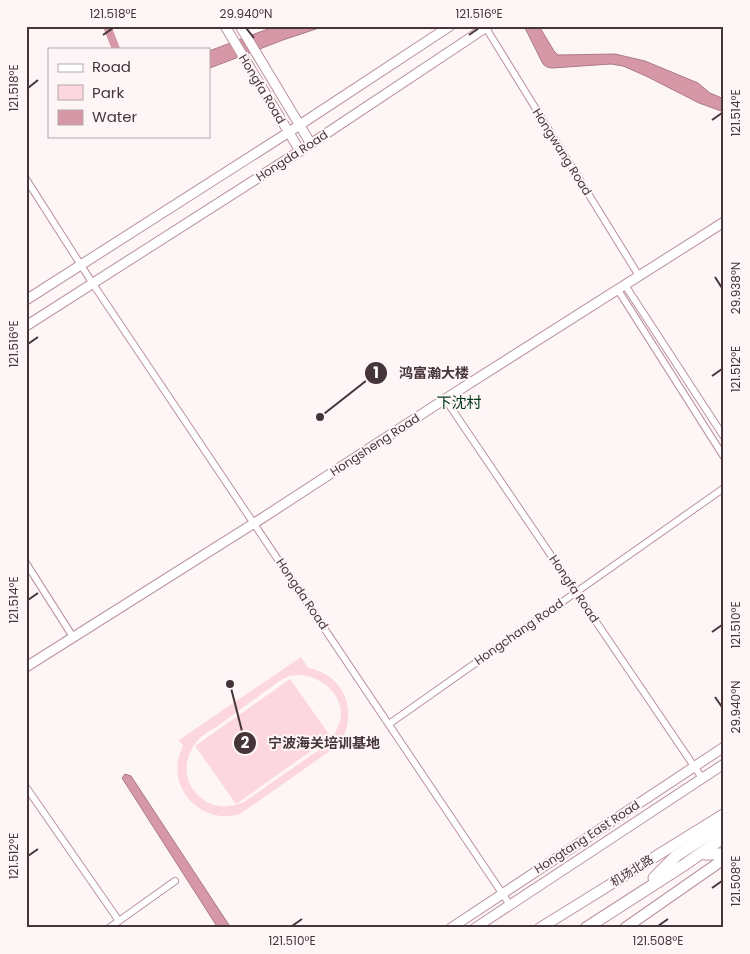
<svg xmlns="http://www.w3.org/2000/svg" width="750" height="954" font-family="Poppins,'Noto Sans SC',sans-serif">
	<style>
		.green { fill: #fdd7df; fill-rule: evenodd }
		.water { fill: #d697a7; stroke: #aa7a86 }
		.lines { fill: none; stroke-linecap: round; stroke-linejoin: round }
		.canal { stroke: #d697a7; stroke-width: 8 }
		.street-casing { stroke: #ba939c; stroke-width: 8 }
		.secondary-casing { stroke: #ba939c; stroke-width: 11 }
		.primary-casing { stroke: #ba939c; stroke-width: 12 }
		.highway-casing { stroke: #ba939c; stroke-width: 13 }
		.street { stroke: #fff; stroke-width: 6 }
		.secondary { stroke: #fff; stroke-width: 9 }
		.primary { stroke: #fff; stroke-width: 10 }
		.highway { stroke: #fff; stroke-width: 11 }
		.ticks { fill: none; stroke: #453539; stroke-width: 2 }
		.labels { text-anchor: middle; stroke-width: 4; stroke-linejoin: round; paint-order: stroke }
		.street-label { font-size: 12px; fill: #453539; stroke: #fef5f7 }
		.quarter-label { font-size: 15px; fill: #003a1a; stroke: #fef5f7 }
		.leader { fill: none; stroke: #453539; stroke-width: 2 }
		.callout-dot { fill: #453539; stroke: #fef5f7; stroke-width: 2 }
		.mark-label { font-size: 15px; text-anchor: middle; font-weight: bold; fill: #fff }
		.callout-label { font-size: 14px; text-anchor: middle; font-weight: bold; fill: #453539; stroke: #fef5f7; stroke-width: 4; stroke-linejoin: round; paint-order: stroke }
		.neatline { fill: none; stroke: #453539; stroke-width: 2 }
		.ticks-label { font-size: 12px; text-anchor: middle; fill: #453539 }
	</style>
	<rect width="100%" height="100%" fill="#fef5f7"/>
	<g class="green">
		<path d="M 301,657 L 308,668 C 346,675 358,713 340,744 L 240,814 C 199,826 163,784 183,746 L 179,740 ZM 299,675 C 322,676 346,696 340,721 C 337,731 332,738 326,745 L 244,802 C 230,808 214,809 201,798 C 184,784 182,762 195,744 C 200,736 211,730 219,725 C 240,710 260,695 281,680 L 289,676 Z"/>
		<polygon points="290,679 331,737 236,804 195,746"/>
	</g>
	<g class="water">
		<polygon points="276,26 325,26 283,40 210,68 209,66 209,51"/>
		<polygon points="524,26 539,26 554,51 558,55 615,54 645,61 698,83 710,93 724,99 724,112 699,103 646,76 623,66 611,64 552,68 547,67 543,64"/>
		<polygon points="125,774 131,776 231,928 218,928 122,778"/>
	</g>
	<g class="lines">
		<polyline class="canal" points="107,26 116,49"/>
		<defs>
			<g id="street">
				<polyline points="486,28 639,276"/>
				<polyline points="26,179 93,284 510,905"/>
				<polyline points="625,285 724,437"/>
				<polyline points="618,290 724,457"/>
				<polyline points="445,399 702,778"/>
				<polyline points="26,563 73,637"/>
				<polyline points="389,724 724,488"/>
				<polyline points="26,787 119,921"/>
				<polyline points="109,928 175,881"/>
			</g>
			<g id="secondary">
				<polyline points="225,26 300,151"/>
				<polyline points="240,26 311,144"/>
				<polyline points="26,300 289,132 450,26"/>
				<polyline points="26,326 300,151 488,26"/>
				<polyline points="26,667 264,517 445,399 724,222"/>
				<polyline points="451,928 724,747"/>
				<polyline points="475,928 724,764"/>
			</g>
			<g id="primary">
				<polyline points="540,928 724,814"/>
				<polyline points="625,928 724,859"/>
			</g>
			<g id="highway">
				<polyline points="705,854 724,854"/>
				<polyline points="654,878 676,856 724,825"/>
				<polyline points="586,928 687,863 724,837"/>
			</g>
		</defs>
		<use href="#street" class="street-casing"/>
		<use href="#secondary" class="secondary-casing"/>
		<use href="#primary" class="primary-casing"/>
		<use href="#highway" class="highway-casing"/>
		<use href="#street" class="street"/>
		<use href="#secondary" class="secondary"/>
		<use href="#primary" class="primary"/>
		<use href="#highway" class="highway"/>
	</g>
	<path class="ticks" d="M 246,28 L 254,38M 103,35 L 113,28M 469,35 L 479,28M 28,88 L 38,80M 712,120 L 722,113M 715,277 L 722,288M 28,344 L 38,337M 712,376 L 722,369M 28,600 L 38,593M 712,632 L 722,625M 715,697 L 722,707M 28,856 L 38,849M 712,888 L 722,881M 292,926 L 302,919M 658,926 L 668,919"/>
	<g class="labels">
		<g class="street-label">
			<text transform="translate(262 89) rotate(59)" y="4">Hongfa Road</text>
			<text transform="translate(562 152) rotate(58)" y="4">Hongwang Road</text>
			<text transform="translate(292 156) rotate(-33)" y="4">Hongda Road</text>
			<text transform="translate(375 445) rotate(-33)" y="4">Hongsheng Road</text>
			<text transform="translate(574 589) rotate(56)" y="4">Hongfa Road</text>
			<text transform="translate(302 594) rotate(56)" y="4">Hongda Road</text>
			<text transform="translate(519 632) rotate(-35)" y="4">Hongchang Road</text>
			<text transform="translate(587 837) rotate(-33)" y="4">Hongtang East Road</text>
			<text transform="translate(632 871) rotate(-32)" y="4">机场北路</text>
		</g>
		<g class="quarter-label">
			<text x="459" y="408">下沈村</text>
		</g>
	</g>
	<path class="leader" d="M320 417L376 373M230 684L245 743"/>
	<g class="callout-dot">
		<circle cx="320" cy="417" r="5"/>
		<circle cx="230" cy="684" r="5"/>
		<circle cx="376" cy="373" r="12"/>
		<circle cx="245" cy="743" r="12"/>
	</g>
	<g class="mark-label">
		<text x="376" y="378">1</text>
		<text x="245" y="748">2</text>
	</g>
	<g class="callout-label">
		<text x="434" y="378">鸿富瀚大楼</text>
		<text x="324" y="748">宁波海关培训基地</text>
	</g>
	<rect width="750" height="954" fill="none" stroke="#fef5f7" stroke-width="55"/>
	<rect x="48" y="48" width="162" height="90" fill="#fef5f7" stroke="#b4a8ab"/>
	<rect x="58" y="64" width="25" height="8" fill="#ffffff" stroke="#b4a8ab"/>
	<text x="92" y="72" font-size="15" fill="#453539">Road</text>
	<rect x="58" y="85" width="25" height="15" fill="#fdd7df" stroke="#b4a8ab"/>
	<text x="92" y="98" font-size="15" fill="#453539">Park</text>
	<rect x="58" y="110" width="25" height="15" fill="#d697a7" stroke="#b4a8ab"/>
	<text x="92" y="122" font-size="15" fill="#453539">Water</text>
	<rect x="28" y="28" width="694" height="898" class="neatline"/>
	<g class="ticks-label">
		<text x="113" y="18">121.518°E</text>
		<text x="246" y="18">29.940°N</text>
		<text x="479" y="18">121.516°E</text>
		<text transform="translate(14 88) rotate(-90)" y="4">121.518°E</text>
		<text transform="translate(736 113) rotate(-90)" y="4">121.514°E</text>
		<text transform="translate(736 288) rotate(-90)" y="4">29.938°N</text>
		<text transform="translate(14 344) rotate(-90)" y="4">121.516°E</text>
		<text transform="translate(736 369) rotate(-90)" y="4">121.512°E</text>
		<text transform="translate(14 600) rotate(-90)" y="4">121.514°E</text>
		<text transform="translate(736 625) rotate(-90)" y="4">121.510°E</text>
		<text transform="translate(736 707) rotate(-90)" y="4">29.940°N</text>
		<text transform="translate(14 856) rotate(-90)" y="4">121.512°E</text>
		<text transform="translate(736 881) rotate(-90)" y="4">121.508°E</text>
		<text x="292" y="945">121.510°E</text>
		<text x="658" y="945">121.508°E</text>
	</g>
</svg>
